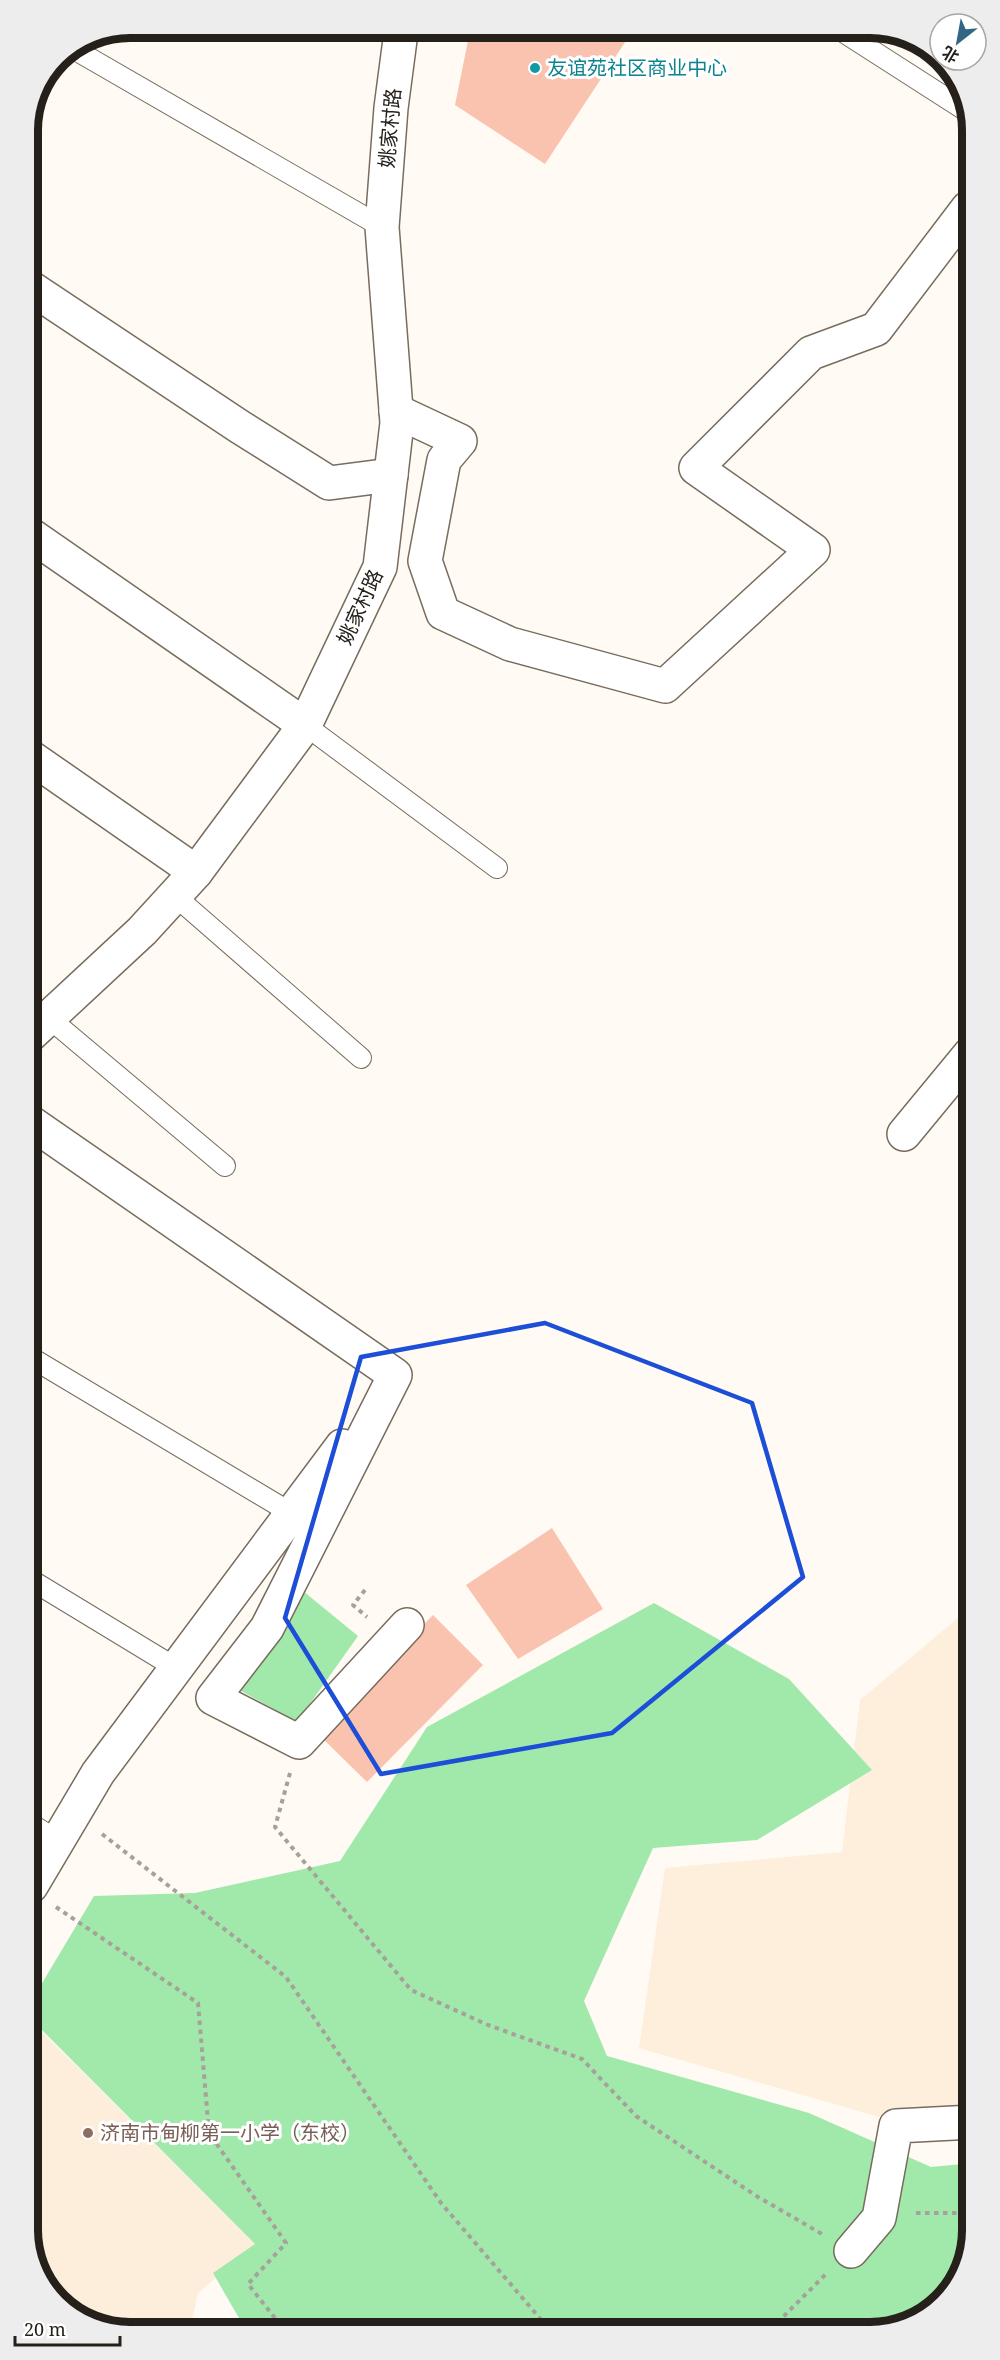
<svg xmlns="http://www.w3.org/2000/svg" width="1000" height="2360" font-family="'Noto Serif','Noto Sans SC',serif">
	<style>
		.built { fill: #feefdd }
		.education { fill: #fceedb }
		.green { fill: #a0e9ab }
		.building { fill: #fac3af }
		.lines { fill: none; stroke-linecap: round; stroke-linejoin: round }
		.service-casing { stroke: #776c5d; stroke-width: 22 }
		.minor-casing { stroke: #776c5d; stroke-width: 36 }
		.path { stroke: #a6a19a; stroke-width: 4; stroke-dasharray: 4.5 4.5; stroke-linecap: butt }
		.service { stroke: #fff; stroke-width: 20 }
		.minor { stroke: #fff; stroke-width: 33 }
		.marked { fill: none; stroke: #1d4ed8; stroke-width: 4.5; stroke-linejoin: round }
		.culture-dot { fill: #0f9aa8; stroke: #fff; stroke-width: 2 }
		.education-dot { fill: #8d6e63; stroke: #fff; stroke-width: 2 }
		.labels { text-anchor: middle; stroke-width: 6; stroke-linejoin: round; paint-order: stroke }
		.culture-label { font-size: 20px; fill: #0d838f; stroke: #fff; text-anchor: start }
		.street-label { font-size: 20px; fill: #25201a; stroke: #fff }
		.education-label { font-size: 20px; fill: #785e54; stroke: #fff; text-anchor: start }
		.rim { fill: none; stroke: #25201a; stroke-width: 8 }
	</style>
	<rect width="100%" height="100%" fill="#fffaf3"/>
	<polygon class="built" points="971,1607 973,2144 639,2048 665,1868 842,1852 860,1700"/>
	<polygon class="education" points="32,2022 255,2244 198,2293 191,2325 195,2332 123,2333 67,2312 32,2263"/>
	<g class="green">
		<polygon points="303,1591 358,1636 297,1722 234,1687"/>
		<polygon points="654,1603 789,1679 872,1770 757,1840 653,1848 584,2001 607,2056 809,2113 931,2167 973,2163 973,2230 952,2292 903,2328 247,2332 213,2273 255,2244 32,2020 32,2000 94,1896 195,1893 340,1861 427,1727"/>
	</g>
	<g class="building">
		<polygon points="549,30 633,30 545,164 455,105 470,31"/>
		<polygon points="552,1528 603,1609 518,1659 466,1585"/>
		<polygon points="433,1615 483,1665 367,1782 317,1733"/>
	</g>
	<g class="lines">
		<defs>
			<g id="service">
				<polyline points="837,28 968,112"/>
				<polyline points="72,48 382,227"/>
				<polyline points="305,725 497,868"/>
				<polyline points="175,896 361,1058"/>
				<polyline points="49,1018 225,1166"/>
				<polyline points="30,1357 291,1513"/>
				<polyline points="31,1580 176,1668"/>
				<polyline points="31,1824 58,1841"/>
			</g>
			<g id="minor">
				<polyline points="28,286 240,427 329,483 391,475"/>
				<polyline points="396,411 460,441 444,460 425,561 443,613 510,644 665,686 813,550 696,468 811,353 876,329 968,208"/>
				<polyline points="28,533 305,725"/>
				<polyline points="29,756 196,872"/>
				<polyline points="29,1036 142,931 196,872 305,725 380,567 397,423 382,227 391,108 401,32"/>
				<polyline points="30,1122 395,1375 267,1628 213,1698 299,1742 407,1625"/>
				<polyline points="904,1134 970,1054"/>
				<polyline points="31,1886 98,1773 342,1446"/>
				<polyline points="851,2251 879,2218 896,2126 973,2122"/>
			</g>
		</defs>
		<use href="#service" class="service-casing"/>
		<use href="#minor" class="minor-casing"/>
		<g class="path">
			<polyline points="365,1590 353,1605 367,1617"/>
			<polyline points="290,1773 275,1827 411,1990 488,2025 582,2059 636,2116 758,2197 822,2234"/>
			<polyline points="102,1834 286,1977 441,2203 550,2330"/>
			<polyline points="56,1907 198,2003 209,2133 286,2243 248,2284 286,2332"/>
			<polyline points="916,2213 970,2213 973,2215"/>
			<polyline points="771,2329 826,2274"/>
		</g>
		<use href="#service" class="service"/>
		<use href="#minor" class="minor"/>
	</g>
	<path class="marked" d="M 545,1323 L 752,1403 L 803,1577 L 612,1733 L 381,1774 L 285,1618 L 361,1357 Z"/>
	<circle class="culture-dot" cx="535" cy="68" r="6"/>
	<circle class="education-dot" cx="88" cy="2133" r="6"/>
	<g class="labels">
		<g class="culture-label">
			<text x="547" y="75">友谊苑社区商业中心</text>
		</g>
		<g class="street-label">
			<text transform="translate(390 128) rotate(-85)" y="7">姚家村路</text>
			<text transform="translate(360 607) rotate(-65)" y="7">姚家村路</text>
		</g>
		<g class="education-label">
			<text x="100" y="2140">济南市甸柳第一小学（东校）</text>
		</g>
	</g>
	<path d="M0 0H1000V2360H0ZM130 38H870A92 92 0 0 1 962 130V2230A92 92 0 0 1 870 2322H130A92 92 0 0 1 38 2230V130A92 92 0 0 1 130 38Z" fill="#eeeded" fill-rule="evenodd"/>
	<path class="rim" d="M130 38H870A92 92 0 0 1 962 130V2230A92 92 0 0 1 870 2322H130A92 92 0 0 1 38 2230V130A92 92 0 0 1 130 38Z"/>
	<g transform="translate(958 42) rotate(211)"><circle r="28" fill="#ffffff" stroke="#a8a6a3" stroke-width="1.5"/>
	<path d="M0-4.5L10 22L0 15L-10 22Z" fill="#336683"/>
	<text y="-9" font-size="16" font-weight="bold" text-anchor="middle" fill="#25201a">北</text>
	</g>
	<path d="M15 2336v9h105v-9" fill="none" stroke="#25201a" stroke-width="3"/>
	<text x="24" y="2336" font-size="18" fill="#25201a" stroke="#ffffff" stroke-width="4.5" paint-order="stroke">20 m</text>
</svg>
